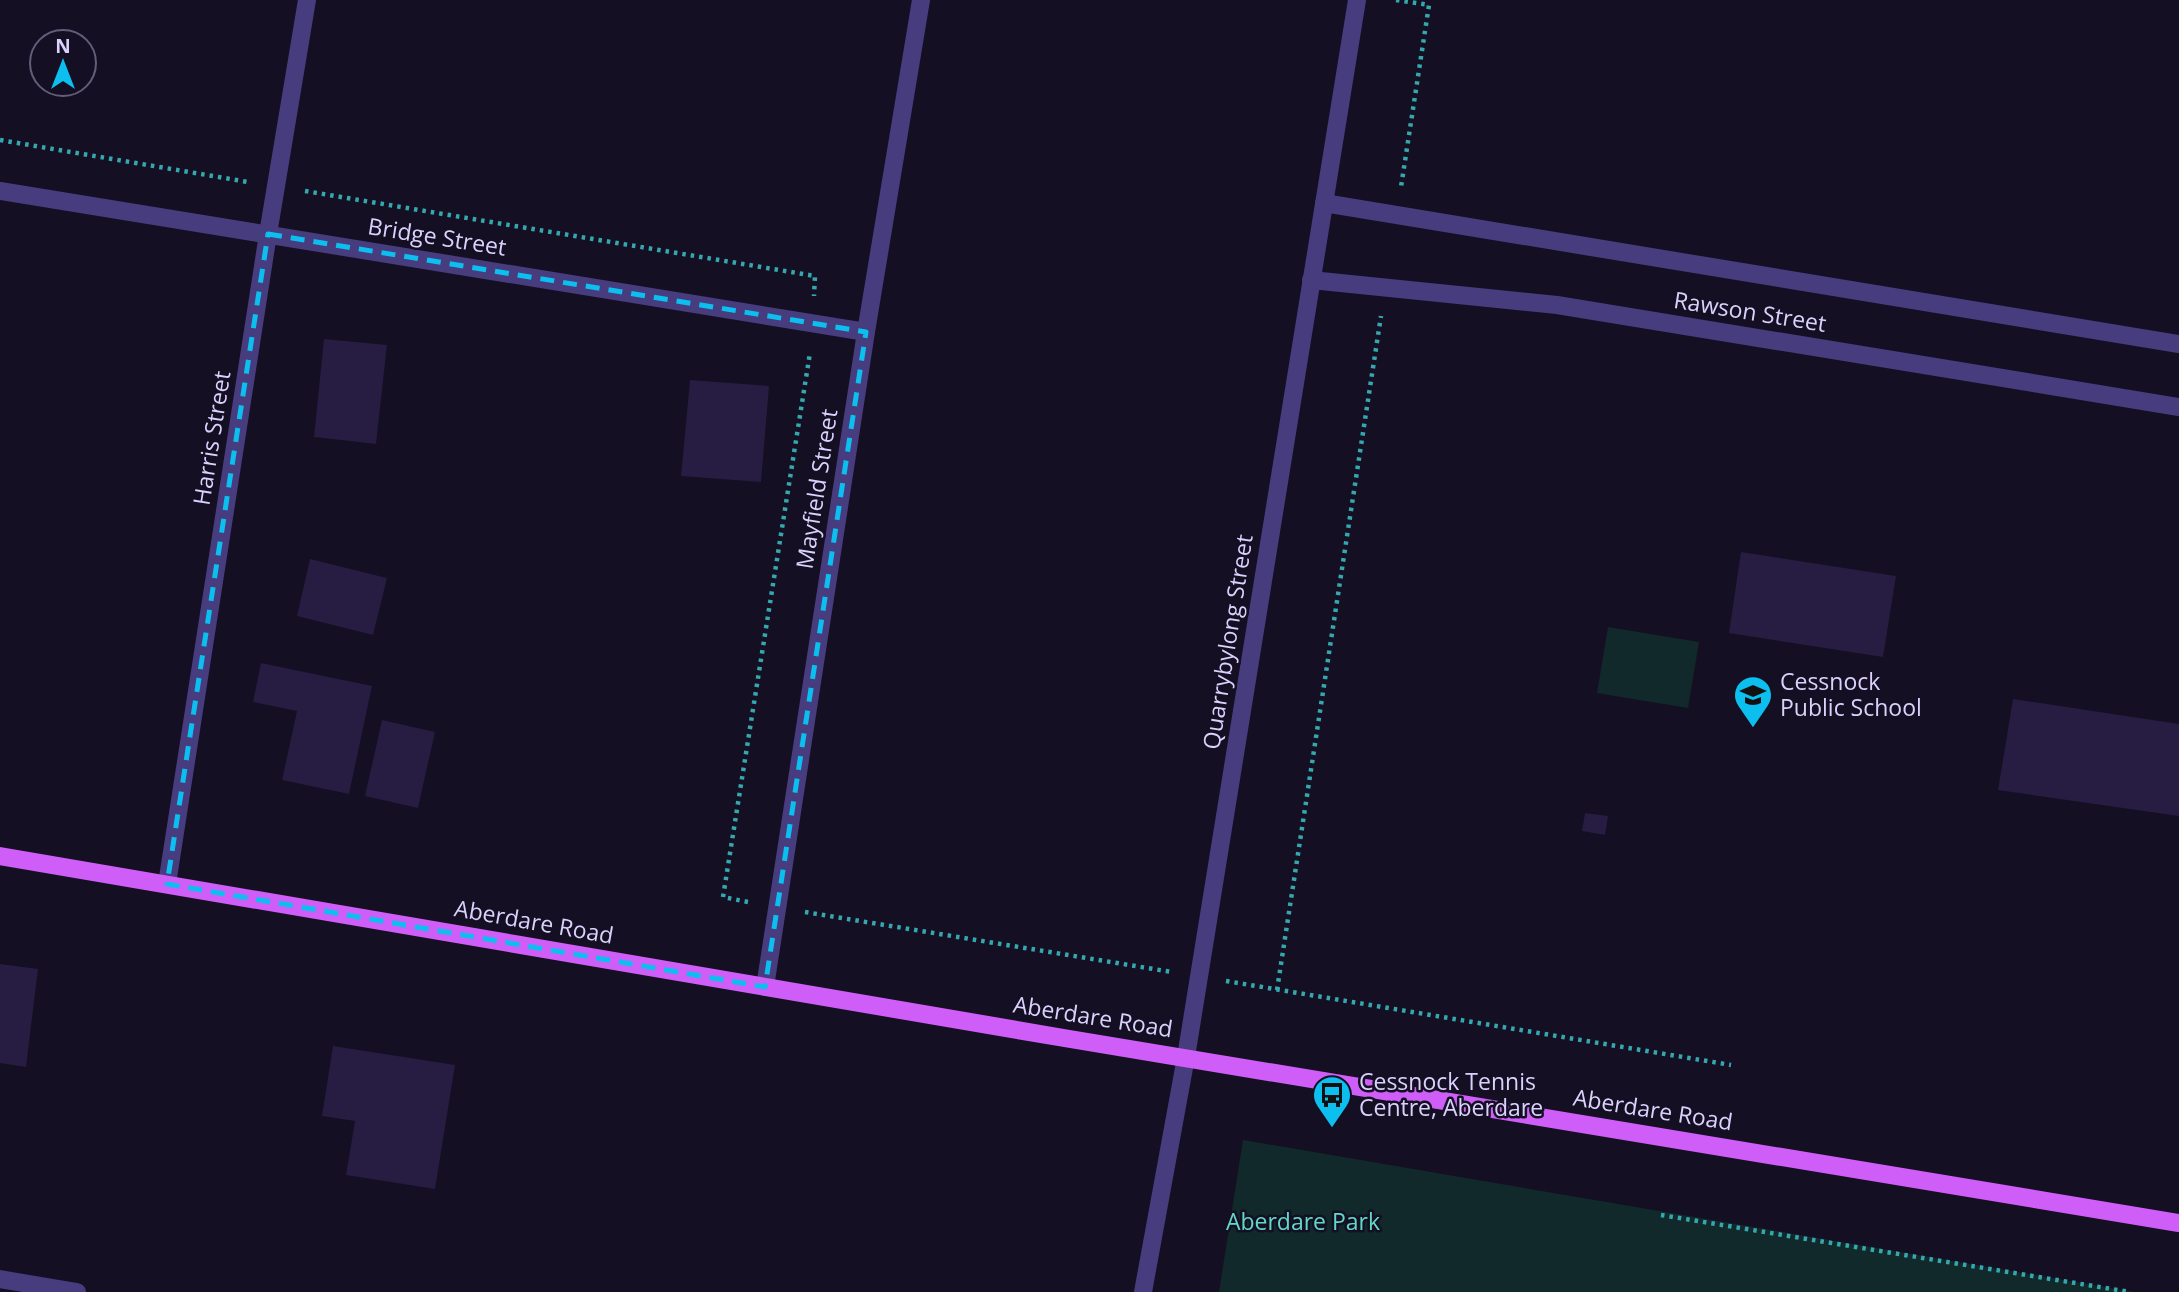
<svg xmlns="http://www.w3.org/2000/svg" width="2179" height="1292" font-family="'Open Sans',sans-serif">
	<style>
		.green { fill: #12292b }
		.building { fill: #271c42 }
		.lines { fill: none; stroke-linecap: round; stroke-linejoin: round }
		.path { stroke: #34a8ae; stroke-width: 4.5; stroke-dasharray: 3.5 5; stroke-linecap: butt }
		.minor { stroke: #463c7e; stroke-width: 18 }
		.major { stroke: #ce5ef7; stroke-width: 18 }
		.marked { fill: none; stroke: #0cbfef; stroke-width: 5; stroke-dasharray: 14 9; stroke-linejoin: round }
		.labels { text-anchor: middle; stroke-width: 5; stroke-linejoin: round; paint-order: stroke }
		.street-label { font-size: 23px; fill: #dbd1fd; stroke: #140f22 }
		.poi-label { font-size: 23px; fill: #dbd1fd; stroke: #140f22; text-anchor: start }
		.park-label { font-size: 23px; fill: #61d9c8; stroke: #140f22 }
	</style>
	<rect width="100%" height="100%" fill="#140f22"/>
	<g class="green">
		<polygon points="1608,627 1699,642 1688,708 1597,693"/>
		<polygon points="1243,1140 2134,1292 1219,1292"/>
	</g>
	<g class="building">
		<polygon points="324,339 387,345 376,444 314,437"/>
		<polygon points="690,380 769,386 761,482 681,476"/>
		<polygon points="1741,552 1896,576 1883,657 1729,633"/>
		<polygon points="310,559 387,578 373,635 297,616"/>
		<polygon points="261,663 372,686 349,794 282,780 297,711 253,702"/>
		<polygon points="2013,699 2179,724 2179,816 1998,790"/>
		<polygon points="382,720 435,732 418,808 365,796"/>
		<polygon points="1585,813 1608,816 1605,835 1582,831"/>
		<polygon points="0,964 38,969 26,1067 0,1063"/>
		<polygon points="333,1046 455,1065 435,1189 346,1175 355,1121 322,1116"/>
	</g>
	<g class="lines">
		<g class="path">
			<polyline points="1396,0 1429,5 1401,187"/>
			<polyline points="0,140 248,182"/>
			<polyline points="305,191 815,276 814,296"/>
			<polyline points="748,902 723,897 810,353"/>
			<polyline points="805,912 1172,972"/>
			<polyline points="1226,981 1731,1065"/>
			<polyline points="1277,990 1381,316"/>
			<polyline points="1661,1215 2130,1292"/>
		</g>
		<g class="minor">
			<polyline points="0,191 866,332"/>
			<polyline points="1324,203 2179,344"/>
			<polyline points="1311,280 1557,305 2179,407"/>
			<polyline points="167,884 268,234 307,0"/>
			<polyline points="765,987 866,332 921,0"/>
			<polyline points="0,1279 77,1292"/>
			<polyline points="1143,1292 1186,1057 1357,0"/>
		</g>
		<polyline class="major" points="0,856 1064,1038 2179,1223"/>
	</g>
	<path class="marked" d="M 268,234 L 866,332 L 765,987 L 167,884 Z"/>
	<defs>
		<symbol id="school-pin" viewBox="-11 -11 22 30"><path d="M0 17L-7.5 6A9.5 9.5 0 1 1 7.5 6Z" fill="#0cbfef" stroke="#140f22"/><path d="M0-5L7-2L0 1L-7-2ZM-4 1L0 2.5L4 1V4Q0 6-4 4Z" fill="#111"/></symbol>
		<symbol id="bus-pin" viewBox="-11 -11 22 30"><path d="M0 17L-7.5 6A9.5 9.5 0 1 1 7.5 6Z" fill="#0cbfef" stroke="#140f22"/><path d="M-5-6H5V4H4V6H2V4H-2V6H-4V4H-5ZM-3.5-4V0h7V-4ZM-3.5 1.2v1.5H-2V1.2ZM2 1.2v1.5H3.5V1.2Z" fill="#111"/></symbol>
	</defs>
	<g fill-rule="evenodd">
		<use href="#school-pin" x="1731" y="673" width="44" height="60"/>
		<use href="#bus-pin" x="1310" y="1073" width="44" height="60"/>
	</g>
	<g class="labels">
		<g class="street-label">
			<text transform="translate(437 237) rotate(9)" y="8">Bridge Street</text>
			<text transform="translate(1750 312) rotate(9)" y="8">Rawson Street</text>
			<text transform="translate(212 438) rotate(-81)" y="8">Harris Street</text>
			<text transform="translate(817 489) rotate(-81)" y="8">Mayfield Street</text>
			<text transform="translate(1228 642) rotate(-81)" y="8">Quarrybylong Street</text>
			<text transform="translate(534 922) rotate(10)" y="8">Aberdare Road</text>
			<text transform="translate(1093 1017) rotate(9)" y="8">Aberdare Road</text>
			<text transform="translate(1653 1110) rotate(9)" y="8">Aberdare Road</text>
		</g>
		<g class="poi-label">
			<text x="1780" y="690">Cessnock<tspan x="1780" dy="26">Public School</tspan></text>
			<text x="1359" y="1090">Cessnock Tennis<tspan x="1359" dy="26">Centre, Aberdare</tspan></text>
		</g>
		<g class="park-label">
			<text x="1303" y="1230">Aberdare Park</text>
		</g>
	</g>
	<g transform="translate(63 63)"><circle r="33" fill="#140f22" stroke="#645d7a" stroke-width="2"/>
	<path d="M0-5L12 26L0 18L-12 26Z" fill="#0cbfef"/>
	<text y="-10" font-size="19" font-weight="bold" text-anchor="middle" fill="#dbd1fd">N</text>
	</g>
</svg>
